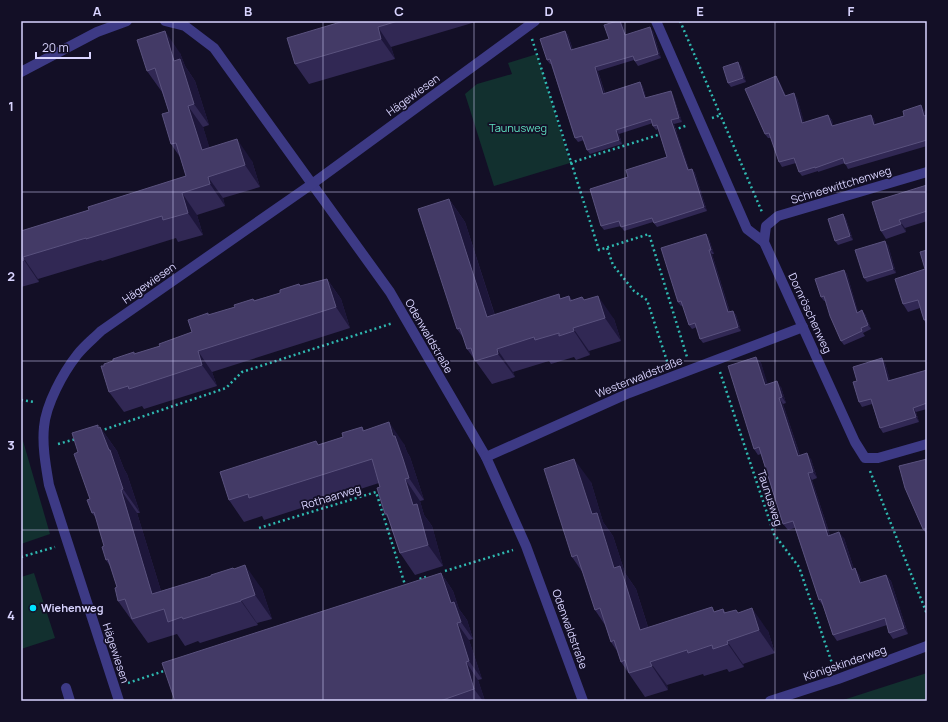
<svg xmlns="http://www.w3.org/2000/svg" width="948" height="722" font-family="Manrope,sans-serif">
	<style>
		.green { fill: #12302f }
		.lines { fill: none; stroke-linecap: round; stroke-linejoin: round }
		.path { stroke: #2fb8b0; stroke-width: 2.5; stroke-dasharray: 2 3; stroke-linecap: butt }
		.minor { stroke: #3d3a85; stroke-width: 10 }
		.wall { fill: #312854 }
		.shaded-wall { fill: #1d163a }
		.building { fill: #433a66; stroke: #5a527e }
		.grid { fill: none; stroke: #d9d4ff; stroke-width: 1; stroke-opacity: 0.55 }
		.poi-dot { fill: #00e5ff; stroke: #130f26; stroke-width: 1.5 }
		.labels { text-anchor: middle; stroke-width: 3.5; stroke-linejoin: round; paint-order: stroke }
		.street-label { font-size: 11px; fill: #d9d4ff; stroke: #130f26 }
		.park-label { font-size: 11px; fill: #5fe0c0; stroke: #130f26 }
		.poi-label { font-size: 11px; font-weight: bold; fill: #d9d4ff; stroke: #130f26; text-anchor: start }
		.neatline { fill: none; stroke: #d9d4ff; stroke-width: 1.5 }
		.grid-label { font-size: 13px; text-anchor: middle; font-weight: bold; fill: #d9d4ff }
	</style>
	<rect width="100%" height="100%" fill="#130f26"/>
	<g class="green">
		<polygon points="537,54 570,163 494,186 465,94 477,84 512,74 508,63"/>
		<polygon points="21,434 50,534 21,544"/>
		<polygon points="34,573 55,638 21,649 21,577"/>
		<polygon points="927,673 927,701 840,701"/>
	</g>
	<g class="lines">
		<g class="path">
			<polyline points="680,21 762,212"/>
			<polyline points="532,39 599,250 649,234 687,357"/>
			<polyline points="712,118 721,115"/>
			<polyline points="674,130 688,125"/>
			<polyline points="570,163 661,134"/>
			<polyline points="607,248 613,265 634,291 647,300 668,364"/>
			<polyline points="720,372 774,534 799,567 833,666"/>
			<polyline points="21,400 35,402"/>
			<polyline points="100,431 226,388 242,372 393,323"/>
			<polyline points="58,444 76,439"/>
			<polyline points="870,471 927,614"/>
			<polyline points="259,528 376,492 406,588"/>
			<polyline points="21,557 55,547"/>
			<polyline points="445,571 513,550"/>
			<polyline points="417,583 419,579 426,577"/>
			<polyline points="128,683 167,670"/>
		</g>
		<g class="minor">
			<polyline points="165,21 185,26 214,48 390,292 486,457 526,546 583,701"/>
			<polyline points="656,21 747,229 764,242"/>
			<polyline points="21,72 97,32 127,21"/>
			<polyline points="927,172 778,216 766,226 764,242 855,442 865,458 878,458 927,444"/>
			<polyline points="486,457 629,393 803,327"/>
			<polyline points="66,688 70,701"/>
			<path d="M 119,701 L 49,485 C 46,467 42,446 44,427 C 46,404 63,373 77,355 C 84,346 93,339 101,331 L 312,184 L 535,21"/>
			<polyline points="770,701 838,679 927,646"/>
		</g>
	</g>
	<g class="wall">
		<polygon points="344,21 479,21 391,47 395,59 309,84 295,64"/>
		<polygon points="623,24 626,35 653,31 661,58 638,66 634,60 598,71 605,93 640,82 643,87 646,98 673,95 682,122 674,124 689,170 692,169 695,173 707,211 657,227 653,222 624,231 621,226 604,230 601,226 628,177 667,157 658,129 656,130 653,126 653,123 619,134 622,144 590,154 587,150 584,140 578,142 575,138 551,64 550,64 547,60 565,31 568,35 573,50 609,39"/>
		<polygon points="180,53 185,66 195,81 209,125 203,127 209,147 252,161 260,187 223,198 225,206 197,215 203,235 178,242 176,238 102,261 101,260 38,279 39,282 21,287 21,231 89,210 186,176 180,157 171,144 169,112 162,92 147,71"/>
		<polygon points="741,66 746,82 731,87 728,83"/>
		<polygon points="776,76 779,81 786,96 797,98 804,123 828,115 832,120 833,126 871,115 874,119 875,124 924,110 926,115 927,115 927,146 848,169 845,163 818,172 818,171 802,176 799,172 796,163 782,167 779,162 771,138 768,138 765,134"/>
		<polygon points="927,185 927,221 905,228 906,232 886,239 881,231"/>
		<polygon points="449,199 465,222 495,315 569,296 572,300 585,300 614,319 621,341 589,351 590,355 576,360 574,357 551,364 549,361 513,372 515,377 492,384 467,349 464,339 457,329"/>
		<polygon points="843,214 846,219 853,240 838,245 835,241"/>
		<polygon points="706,234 709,239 714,254 712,254 730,312 733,311 736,315 741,331 703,343 700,339 697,327 692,329 689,325 683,305 681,306 678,302"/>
		<polygon points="888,245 896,273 867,282 864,278"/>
		<polygon points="927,250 927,325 924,320 920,308 908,312 903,304 925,269"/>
		<polygon points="844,270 847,274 858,312 865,314 871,329 863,333 865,336 844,345 841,341 826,301 824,301 821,297"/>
		<polygon points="327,279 341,299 350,328 212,372 217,386 144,409 142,406 124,412 109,392 135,354 160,346 192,332 209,315 235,307 253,299 255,300 280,293 299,284 300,286"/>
		<polygon points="756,357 761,363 767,384 781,387 786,403 783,404 800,455 811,459 817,478 812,480 830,535 844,538 854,569 855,568 859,575 862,583 886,575 891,581 908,634 893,639 889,633 887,625 837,641 833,635 823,606 819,600 795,528 788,530 783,524 761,454 758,455 754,449"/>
		<polygon points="885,363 890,381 927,370 927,409 916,412 919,422 883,433 880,428 872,404 862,407 859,402 857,381"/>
		<polygon points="99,427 100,427 117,451 124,469 127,474 140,513 137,513 161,591 234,569 262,589 272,619 257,623 258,625 200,643 198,641 185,646 177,634 148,643 118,601 117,587 110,566 106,560 104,546 96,518 92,513 90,499 78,452"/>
		<polygon points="362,427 364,430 404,444 407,452 410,457 424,500 420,501 424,515 432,526 443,566 415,575 400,553 389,520 385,514 379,483 264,520 262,516 244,522 229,500 319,445 343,437"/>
		<polygon points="927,459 927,535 923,529"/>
		<polygon points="591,482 603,522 613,536 625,573 636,589 648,627 715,611 723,609 726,613 739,613 768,631 775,653 743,664 744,667 729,672 727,669 704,676 703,674 667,685 668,690 645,697 621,662 617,651 611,642 605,625 595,610 583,573 572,557"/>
		<polygon points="441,573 453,591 459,609 467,620 473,639 469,640 482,679 478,680 485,701 175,701"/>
	</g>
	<g class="shaded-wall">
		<polygon points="620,21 623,24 628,39 625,35"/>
		<polygon points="378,27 391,47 395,59 381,39"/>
		<polygon points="650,27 653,31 661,58 658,54"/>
		<polygon points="165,31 180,53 185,66 195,81 209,125 194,104 174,61"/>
		<polygon points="565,31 568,35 574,54 571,50"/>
		<polygon points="738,62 741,66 746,82 743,78"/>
		<polygon points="595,67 598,71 606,98 603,94"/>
		<polygon points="776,76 779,81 788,100 785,96"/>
		<polygon points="640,82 643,87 648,103 645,98"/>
		<polygon points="671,91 673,95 682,122 679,118"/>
		<polygon points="794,93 797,98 806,128 802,123"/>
		<polygon points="921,105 924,110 927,120 924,116"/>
		<polygon points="188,106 203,127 217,171 202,150"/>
		<polygon points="828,115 832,120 835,131 832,126"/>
		<polygon points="871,115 874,119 877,129 874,125"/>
		<polygon points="671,120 674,124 691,174 688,170"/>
		<polygon points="616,130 619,134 622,144 619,140"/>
		<polygon points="237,139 252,161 260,187 245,165"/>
		<polygon points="692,169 695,173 707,211 704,207"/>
		<polygon points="208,177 223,198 225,206 210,184"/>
		<polygon points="182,193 197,215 203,235 188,213"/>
		<polygon points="449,199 465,222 503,341 487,317"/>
		<polygon points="843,214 846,219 853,240 850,236"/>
		<polygon points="899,220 905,228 906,232 901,224"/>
		<polygon points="706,234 709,239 714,254 711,250"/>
		<polygon points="885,241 888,245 896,273 893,269"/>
		<polygon points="709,250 712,254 731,316 728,312"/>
		<polygon points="23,257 38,279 39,282 24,260"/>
		<polygon points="844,270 847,274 860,317 857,313"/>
		<polygon points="327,279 341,299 350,328 336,307"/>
		<polygon points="598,296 614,319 621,341 605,318"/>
		<polygon points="862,310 865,314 871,329 868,325"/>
		<polygon points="733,311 736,315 741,331 738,327"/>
		<polygon points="573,328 589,351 590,355 574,331"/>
		<polygon points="497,349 513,372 515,377 498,354"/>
		<polygon points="198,351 212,372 217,386 202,365"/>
		<polygon points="756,357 761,363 770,391 765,385"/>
		<polygon points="882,358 885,363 892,386 888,381"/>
		<polygon points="777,381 781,387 786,403 782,397"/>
		<polygon points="779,398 783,404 802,462 798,456"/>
		<polygon points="913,408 916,412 919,422 916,417"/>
		<polygon points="389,422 404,444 407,452 410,457 424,500 409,478"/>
		<polygon points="98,425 102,431 100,427 117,451 124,469 127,474 140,513 123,489 109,450"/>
		<polygon points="807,453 811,459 817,478 813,472"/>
		<polygon points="574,459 591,482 603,522 613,536 625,573 636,589 656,653 640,630 592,514"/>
		<polygon points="808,473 812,480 832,542 828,536"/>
		<polygon points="405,479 420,501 424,515 432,526 443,566 428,545 413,505"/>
		<polygon points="121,490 137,513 168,614 152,594"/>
		<polygon points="839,532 844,538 856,576 852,570"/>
		<polygon points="245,565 262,589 272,619 255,595"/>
		<polygon points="855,568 859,575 864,589 860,583"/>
		<polygon points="441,573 453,591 459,609 467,620 473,639 461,622 451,603"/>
		<polygon points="886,575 891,581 908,634 904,628"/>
		<polygon points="241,600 257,623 258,625 241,601"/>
		<polygon points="752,608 768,631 775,653 759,630"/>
		<polygon points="457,623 469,640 482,679 469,661"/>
		<polygon points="727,641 743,664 744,667 728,644"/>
		<polygon points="466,662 478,680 485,701 483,701 474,689"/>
		<polygon points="650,662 667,685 668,690 652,666"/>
	</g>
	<g class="building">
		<polygon points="344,21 398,21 378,27 381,39 295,64 287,38"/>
		<polygon points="617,21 620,21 625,35 650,27 658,54 635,61 633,56 595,67 603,94 640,82 645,98 671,91 679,118 671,120 688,170 692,169 704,207 654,223 652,218 621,227 619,221 601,226 590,189 628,177 626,170 667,157 657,125 653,126 651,119 616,130 619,140 587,150 582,136 575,138 550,59 547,60 540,39 565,31 571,50 609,39 604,25"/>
		<polygon points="165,31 174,61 180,59 194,104 188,106 202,150 237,139 245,165 208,177 210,184 182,193 188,213 163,220 162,216 86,239 86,238 23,257 24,260 21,261 21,231 89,210 88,207 186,176 176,143 171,144 162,114 169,112 155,68 147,71 137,40"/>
		<polygon points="738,62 743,78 728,83 723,67"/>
		<polygon points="776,76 785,96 794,93 802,123 828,115 832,126 871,115 874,125 904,116 903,111 921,105 924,116 927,115 927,140 845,164 843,158 815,168 815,167 799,172 794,158 779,162 769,133 765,134 745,89"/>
		<polygon points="927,185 927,211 899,220 901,224 881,231 872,202"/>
		<polygon points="449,199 487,317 559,294 560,299 569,296 570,301 582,297 584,300 598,296 605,318 573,328 574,331 559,336 559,333 535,340 534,337 497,349 498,354 475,361 471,348 467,349 460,328 457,329 418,209"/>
		<polygon points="843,214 850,236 835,241 828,219"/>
		<polygon points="706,234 711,250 709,250 728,312 733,311 738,327 700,339 695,323 689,325 681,301 678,302 661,248"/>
		<polygon points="885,241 893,269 864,278 855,250"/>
		<polygon points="927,250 927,319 924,320 918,300 903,304 895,279 925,269 920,252"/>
		<polygon points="844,270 857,313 862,310 868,325 861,328 862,331 841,341 830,316 824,296 821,297 815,279"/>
		<polygon points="327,279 336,307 198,351 202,365 129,389 128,386 109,392 101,366 104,366 104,364 113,361 113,359 134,352 134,354 160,346 159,344 192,332 188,320 208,313 208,315 235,307 234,305 253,299 254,301 280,293 280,290 299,284 300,286"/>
		<polygon points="756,357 765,385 777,381 782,397 779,398 798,456 807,453 813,472 808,473 828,536 839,532 852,570 855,568 860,583 886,575 904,628 889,633 885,618 833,635 821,599 819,600 793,521 783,524 759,447 754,449 728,366"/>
		<polygon points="882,358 888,381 927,370 927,403 913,408 916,417 880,428 871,399 859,402 853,382 857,381 853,367"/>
		<polygon points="389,422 393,436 395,436 403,459 409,478 405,479 413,505 417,504 428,545 400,553 387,514 385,514 377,488 380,487 372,459 249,498 248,494 229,500 220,472 316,441 318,445 343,437 342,433 362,427 363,431"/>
		<polygon points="98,425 98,428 100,427 109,450 110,450 123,489 121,490 152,594 211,576 211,575 233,568 234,569 245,565 255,595 241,600 241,601 183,619 182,617 168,622 164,609 132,619 125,599 118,601 115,588 117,587 108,559 106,560 102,547 104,546 94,512 92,513 87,500 90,499 74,454 78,452 72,433"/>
		<polygon points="574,459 592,514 597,513 614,568 620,566 640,630 712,607 714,612 723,609 724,613 736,610 738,613 752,608 759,630 727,641 728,644 713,649 712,645 688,653 687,650 650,662 652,666 629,673 625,660 621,662 614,640 611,642 600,608 595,610 577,555 572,557 544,469"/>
		<polygon points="927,459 927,528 923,529 905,488 899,466"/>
		<polygon points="441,573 451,603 454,602 461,622 457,623 469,661 466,662 474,689 440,701 175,701 162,663"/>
	</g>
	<path class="grid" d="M 173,21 L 173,701M 323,21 L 323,701M 474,21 L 474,701M 625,21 L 625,701M 775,21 L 775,701M 21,192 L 927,192M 21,361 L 927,361M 21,530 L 927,530"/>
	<circle class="poi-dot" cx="33" cy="608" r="4"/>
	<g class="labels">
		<g class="street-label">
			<text transform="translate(413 95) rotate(-36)" y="4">Hägewiesen</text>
			<text transform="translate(841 185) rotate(-17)" y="4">Schneewittchenweg</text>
			<text transform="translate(149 283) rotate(-35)" y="4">Hägewiesen</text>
			<text transform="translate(810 313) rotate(65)" y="4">Dornröschenweg</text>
			<text transform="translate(429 336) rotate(60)" y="4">Odenwaldstraße</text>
			<text transform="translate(639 377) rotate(-22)" y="4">Westerwaldstraße</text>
			<text transform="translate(331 497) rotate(-17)" y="4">Rothaarweg</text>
			<text transform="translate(770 498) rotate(72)" y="4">Taunusweg</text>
			<text transform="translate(570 629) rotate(70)" y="4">Odenwaldstraße</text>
			<text transform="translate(116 653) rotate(72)" y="4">Hägewiesen</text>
			<text transform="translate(845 663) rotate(-19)" y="4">Königskinderweg</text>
		</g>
		<g class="park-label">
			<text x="518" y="132">Taunusweg</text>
		</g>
		<g class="poi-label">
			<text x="41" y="612">Wiehenweg</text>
		</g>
	</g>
	<rect width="948" height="722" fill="none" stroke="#130f26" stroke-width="44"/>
	<path d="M36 52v6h54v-6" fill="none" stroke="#d9d4ff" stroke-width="2"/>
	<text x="42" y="52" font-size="12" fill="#d9d4ff" stroke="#130f26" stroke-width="3" paint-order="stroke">20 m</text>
	<rect x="22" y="22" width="904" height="678" class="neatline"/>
	<g class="grid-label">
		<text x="97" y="16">A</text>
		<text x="248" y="16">B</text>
		<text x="399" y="16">C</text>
		<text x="549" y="16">D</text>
		<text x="700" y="16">E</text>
		<text x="851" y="16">F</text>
		<text x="11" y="111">1</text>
		<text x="11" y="281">2</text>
		<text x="11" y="450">3</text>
		<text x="11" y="620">4</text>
	</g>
</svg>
